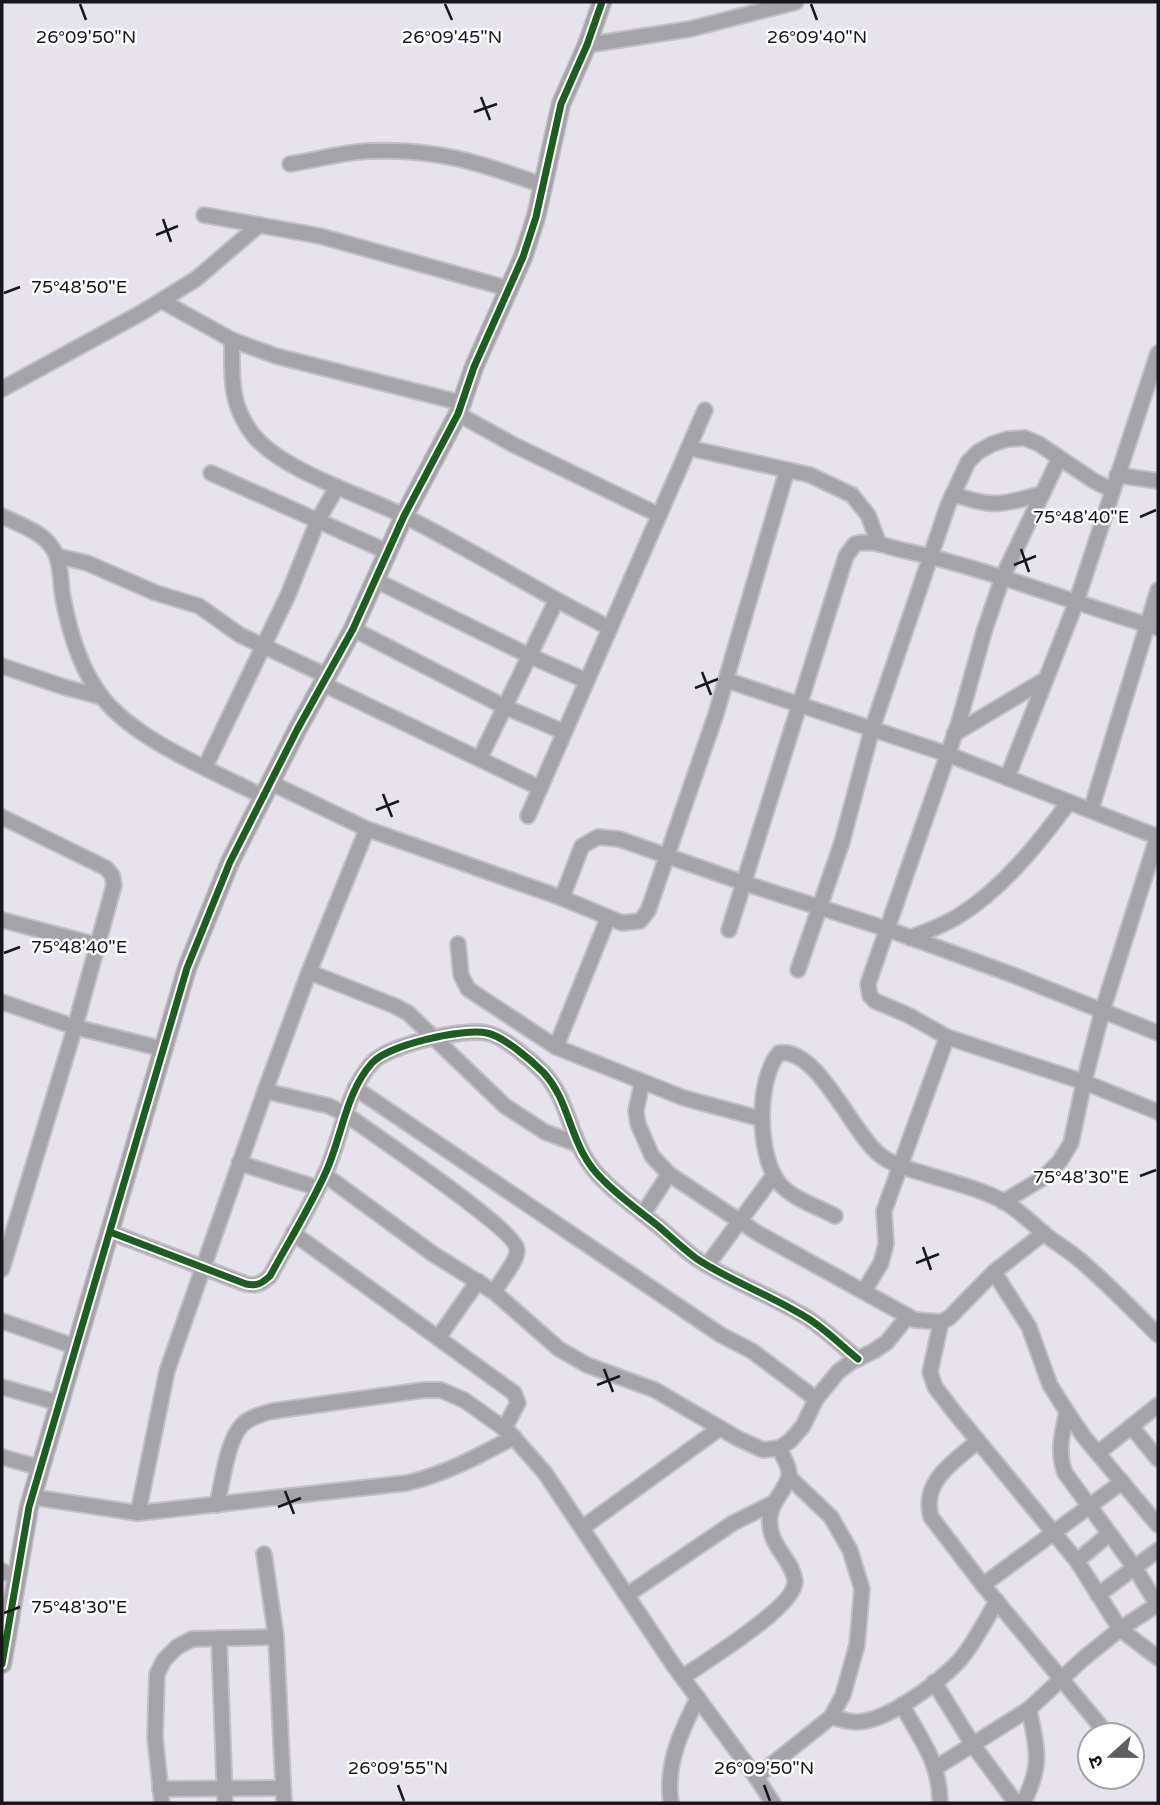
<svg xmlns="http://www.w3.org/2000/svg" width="1160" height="1805" font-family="'Varela Round','Noto Sans Devanagari',sans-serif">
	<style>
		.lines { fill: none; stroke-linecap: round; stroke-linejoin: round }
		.minor-casing { stroke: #c2bfc7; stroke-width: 18 }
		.tertiary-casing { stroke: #c2bfc7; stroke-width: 21 }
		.minor { stroke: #a4a3a8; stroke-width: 14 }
		.tertiary { stroke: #a4a3a8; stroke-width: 18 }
		.cycleway-casing { stroke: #fff; stroke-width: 11 }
		.cycleway { stroke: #1b5e20; stroke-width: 7 }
		.ticks { fill: none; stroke: #17161c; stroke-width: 2.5 }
		.ticks-label { font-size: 18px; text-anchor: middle; fill: #17161c; stroke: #fff; stroke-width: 5; stroke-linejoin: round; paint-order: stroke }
	</style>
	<rect width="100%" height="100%" fill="#e6e3ed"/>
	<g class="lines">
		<defs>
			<g id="minor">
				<polyline points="587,45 690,29 796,2"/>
				<path d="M 290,164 C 316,160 343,152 370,151 C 436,148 481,163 542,185"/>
				<polyline points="204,215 320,236 510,289"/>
				<polyline points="162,301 232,340 276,356 462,403"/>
				<path d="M 232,340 C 232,377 229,405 254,436 C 283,471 362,495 404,516 C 474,551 540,593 610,628"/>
				<polyline points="2,389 141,313 196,279 259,225"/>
				<polyline points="458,414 512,444 659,515"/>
				<polyline points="689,448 810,475 852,495 868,515 879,544"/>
				<polyline points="1059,459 1003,576 984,632 959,722 868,984 870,996 875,1001 908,1015 947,1037 1084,1082 1158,1112"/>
				<polyline points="211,473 388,552"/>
				<polyline points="1117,475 1158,481"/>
				<path d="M 953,494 C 993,508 1001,505 1041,494"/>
				<path d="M 2,516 C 18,524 40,531 51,546 C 62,560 60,582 63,598 C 69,630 81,670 102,697 C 136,741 214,771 264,797"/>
				<polyline points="57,556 87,563 156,593 199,606 240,635 327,676"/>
				<polyline points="375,580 530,656 587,681"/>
				<polyline points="353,629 505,707 564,732"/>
				<polyline points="2,666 64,687 102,697"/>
				<polyline points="726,680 947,754 1158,837"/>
				<polyline points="323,684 540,788"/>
				<polyline points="954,734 1046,679"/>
				<polyline points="480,758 556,601"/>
				<polyline points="205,767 288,595 318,520 337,487"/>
				<polyline points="1007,778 1076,603 1158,353"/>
				<polyline points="271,783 367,829 562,898 622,923 640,921 648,911 716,714 787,470"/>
				<polyline points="1091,810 1158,590"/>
				<polyline points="528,816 705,410"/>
				<polyline points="2,817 106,868 112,875 114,885 75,1027 2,1269"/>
				<polyline points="562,898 582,846 598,837 619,839 744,883 887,929 1013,975 1158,1033"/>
				<polyline points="2,920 97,945"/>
				<path d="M 729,930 L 846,556 L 855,544 C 870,539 888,547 902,550 C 990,569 1072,603 1158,628"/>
				<path d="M 910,938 C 927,931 945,925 960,915 C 1003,888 1039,843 1069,802"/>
				<polyline points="458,944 461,975 468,989 556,1047 684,1098 762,1119"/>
				<polyline points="798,970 842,842 872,729 948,505 968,462 978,452 992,444 1008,439 1025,438 1039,444 1094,481 1112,490"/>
				<polyline points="309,972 395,1006 408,1013 505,1106 545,1132 577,1144"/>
				<polyline points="2,1002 75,1027 163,1049"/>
				<polyline points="556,1047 608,918"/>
				<polyline points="642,1082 636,1111 638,1124 652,1156 669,1174 759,1234 915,1320 941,1322 949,1318 994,1272 1044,1233"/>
				<polyline points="355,1088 721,1335 752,1351 816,1399"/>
				<path d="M 265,1091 L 329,1106 L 347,1115 C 371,1133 517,1230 517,1250 C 518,1260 499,1283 494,1292"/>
				<polyline points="239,1163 318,1188"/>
				<polyline points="325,1175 433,1254 494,1292 559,1349 587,1365 655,1390 737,1438 763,1450 779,1448 790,1441 803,1426 816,1399 838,1372 851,1362 874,1351 887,1342 908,1316"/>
				<polyline points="1003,1202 1043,1178 1060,1161 1071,1143 1084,1082 1102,1012 1158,835"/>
				<polyline points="643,1214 669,1174"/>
				<path d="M 835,1216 C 818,1207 791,1198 779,1183 C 757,1155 756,1080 779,1053 C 818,1047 851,1132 880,1155 C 891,1164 906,1168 919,1172 C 947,1181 979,1188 1005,1202 C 1019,1211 1030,1221 1042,1232 C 1055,1243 1069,1250 1081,1261 C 1108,1284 1133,1310 1158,1335"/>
				<path d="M 110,1232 L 246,1284 C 257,1286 261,1284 270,1276 C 288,1243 309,1209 325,1174 C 342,1138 345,1093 372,1063 C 388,1045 463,1028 487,1033 C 503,1036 531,1060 543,1072 C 573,1104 568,1148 604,1181 C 620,1197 639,1211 657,1225 C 670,1236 683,1249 697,1259 C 732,1282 773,1296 809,1319 C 826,1330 842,1346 858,1359"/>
				<polyline points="293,1233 514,1393 518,1403 504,1429"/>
				<polyline points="708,1264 774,1175"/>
				<polyline points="994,1272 1029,1327 1050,1385 1067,1412 1084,1437 1158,1525"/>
				<polyline points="864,1291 881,1263 886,1244 884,1211 947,1037"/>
				<polyline points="2,1321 76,1347"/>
				<polyline points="941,1322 930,1372 935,1387 955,1413 1077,1561 1120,1629 1158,1658"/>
				<polyline points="438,1338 478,1281"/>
				<polyline points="2,1387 59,1403"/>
				<path d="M 1067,1412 C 1062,1433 1057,1452 1065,1473 L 1135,1568 L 1157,1604"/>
				<polyline points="1131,1426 1158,1459"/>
				<path d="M 978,1441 C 954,1462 921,1481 931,1517 L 983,1585 L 1108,1735"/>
				<polyline points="1098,1453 1158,1405"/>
				<polyline points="2,1457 41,1468"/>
				<path d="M 32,1497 L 138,1513 L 407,1483 C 445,1474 479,1456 514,1437"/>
				<path d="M 217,1505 C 222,1484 227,1440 242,1425 C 250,1417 262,1414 273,1411 L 424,1390 L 441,1390 L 464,1400 L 509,1432 L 545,1473 L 674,1666 L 756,1777 L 773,1803"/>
				<polyline points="138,1513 167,1371 265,1091 309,972 367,829"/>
				<polyline points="582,1528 720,1428"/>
				<polyline points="264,1554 276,1637 284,1803"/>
				<polyline points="1077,1561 1109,1534"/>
				<polyline points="2,1571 18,1578"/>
				<polyline points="983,1585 1122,1482"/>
				<polyline points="627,1595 733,1523 773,1503"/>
				<polyline points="1098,1595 1158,1550"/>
				<polyline points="219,1638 225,1803"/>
				<path d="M 683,1677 C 704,1662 797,1606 795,1581 C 793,1559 767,1546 770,1517 C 771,1500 789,1488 789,1473 C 789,1465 782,1455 779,1448"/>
				<polyline points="934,1682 973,1745 1016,1803"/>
				<path d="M 902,1705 C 921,1740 940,1762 940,1803"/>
				<path d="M 831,1717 C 839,1719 849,1722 857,1722 C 888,1721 938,1683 959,1661 C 972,1647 987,1618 997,1601"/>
				<polyline points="937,1767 1029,1709 1083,1659 1120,1629 1158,1604"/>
				<polyline points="756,1777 831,1717 843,1695 857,1645 862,1589 850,1550 831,1517 789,1477"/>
				<polyline points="160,1789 283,1788"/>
				<polyline points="162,1803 155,1737 157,1674 164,1660 177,1647 192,1639 276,1637"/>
				<path d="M 671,1803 C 665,1765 681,1731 698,1698"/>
				<path d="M 1023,1803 C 1043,1765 1037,1749 1029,1709"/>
			</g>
			<polyline id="tertiary" points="2,1664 29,1507 187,968 230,862 297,730 353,629 404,516 458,414 474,367 523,257 536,217 561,104 587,45 602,2"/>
		</defs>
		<use href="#minor" class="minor-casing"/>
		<use href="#tertiary" class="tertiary-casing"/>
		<use href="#minor" class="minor"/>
		<use href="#tertiary" class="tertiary"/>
		<defs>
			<g id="cycleway">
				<path d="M 110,1232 L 246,1284 C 257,1286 261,1284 270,1276 C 288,1243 309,1209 325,1174 C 342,1138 345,1093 372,1063 C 388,1045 463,1028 487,1033 C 503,1036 531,1060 543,1072 C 573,1104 568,1148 604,1181 C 620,1197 639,1211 657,1225 C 670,1236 683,1249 697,1259 C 732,1282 773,1296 809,1319 C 826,1330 842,1346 858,1359"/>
				<polyline points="2,1664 29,1507 187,968 230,862 297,730 353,629 404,516 458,414 474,367 523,257 536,217 561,104 587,45 602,2"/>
			</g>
		</defs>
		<use href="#cycleway" class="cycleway-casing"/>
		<use href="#cycleway" class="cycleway"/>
	</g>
	<path class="ticks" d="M 80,4 L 86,20M 445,4 L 452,20M 811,4 L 817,20M 481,97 L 490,120M 474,112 L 497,104M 163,219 L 171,242M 156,235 L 178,226M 4,293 L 20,287M 1140,517 L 1156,510M 1021,549 L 1029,572M 1014,565 L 1036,556M 702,672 L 711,695M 695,688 L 718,679M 383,794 L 392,817M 376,810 L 399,801M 4,953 L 20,947M 1140,1176 L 1156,1170M 923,1247 L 931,1270M 916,1263 L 939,1254M 604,1369 L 613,1392M 597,1385 L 620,1376M 285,1491 L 294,1514M 278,1507 L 301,1498M 4,1613 L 20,1607M 398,1785 L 404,1801M 764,1785 L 770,1801"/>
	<g class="ticks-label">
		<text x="86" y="43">26°09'50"N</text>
		<text x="452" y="43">26°09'45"N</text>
		<text x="817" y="43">26°09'40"N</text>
		<text x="79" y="293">75°48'50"E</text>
		<text x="1081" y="523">75°48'40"E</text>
		<text x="79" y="953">75°48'40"E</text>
		<text x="1081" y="1183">75°48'30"E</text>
		<text x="79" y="1613">75°48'30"E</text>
		<text x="398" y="1774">26°09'55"N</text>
		<text x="764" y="1774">26°09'50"N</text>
	</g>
	<rect width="1160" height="1805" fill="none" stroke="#17161c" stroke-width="7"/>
	<g transform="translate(1111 1756) rotate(249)"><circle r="33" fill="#ffffff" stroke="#a2a2a4" stroke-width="2"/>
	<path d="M0-5L12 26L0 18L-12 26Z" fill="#5f5e65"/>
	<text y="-10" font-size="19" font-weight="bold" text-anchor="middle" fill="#17161c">उ</text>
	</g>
</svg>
